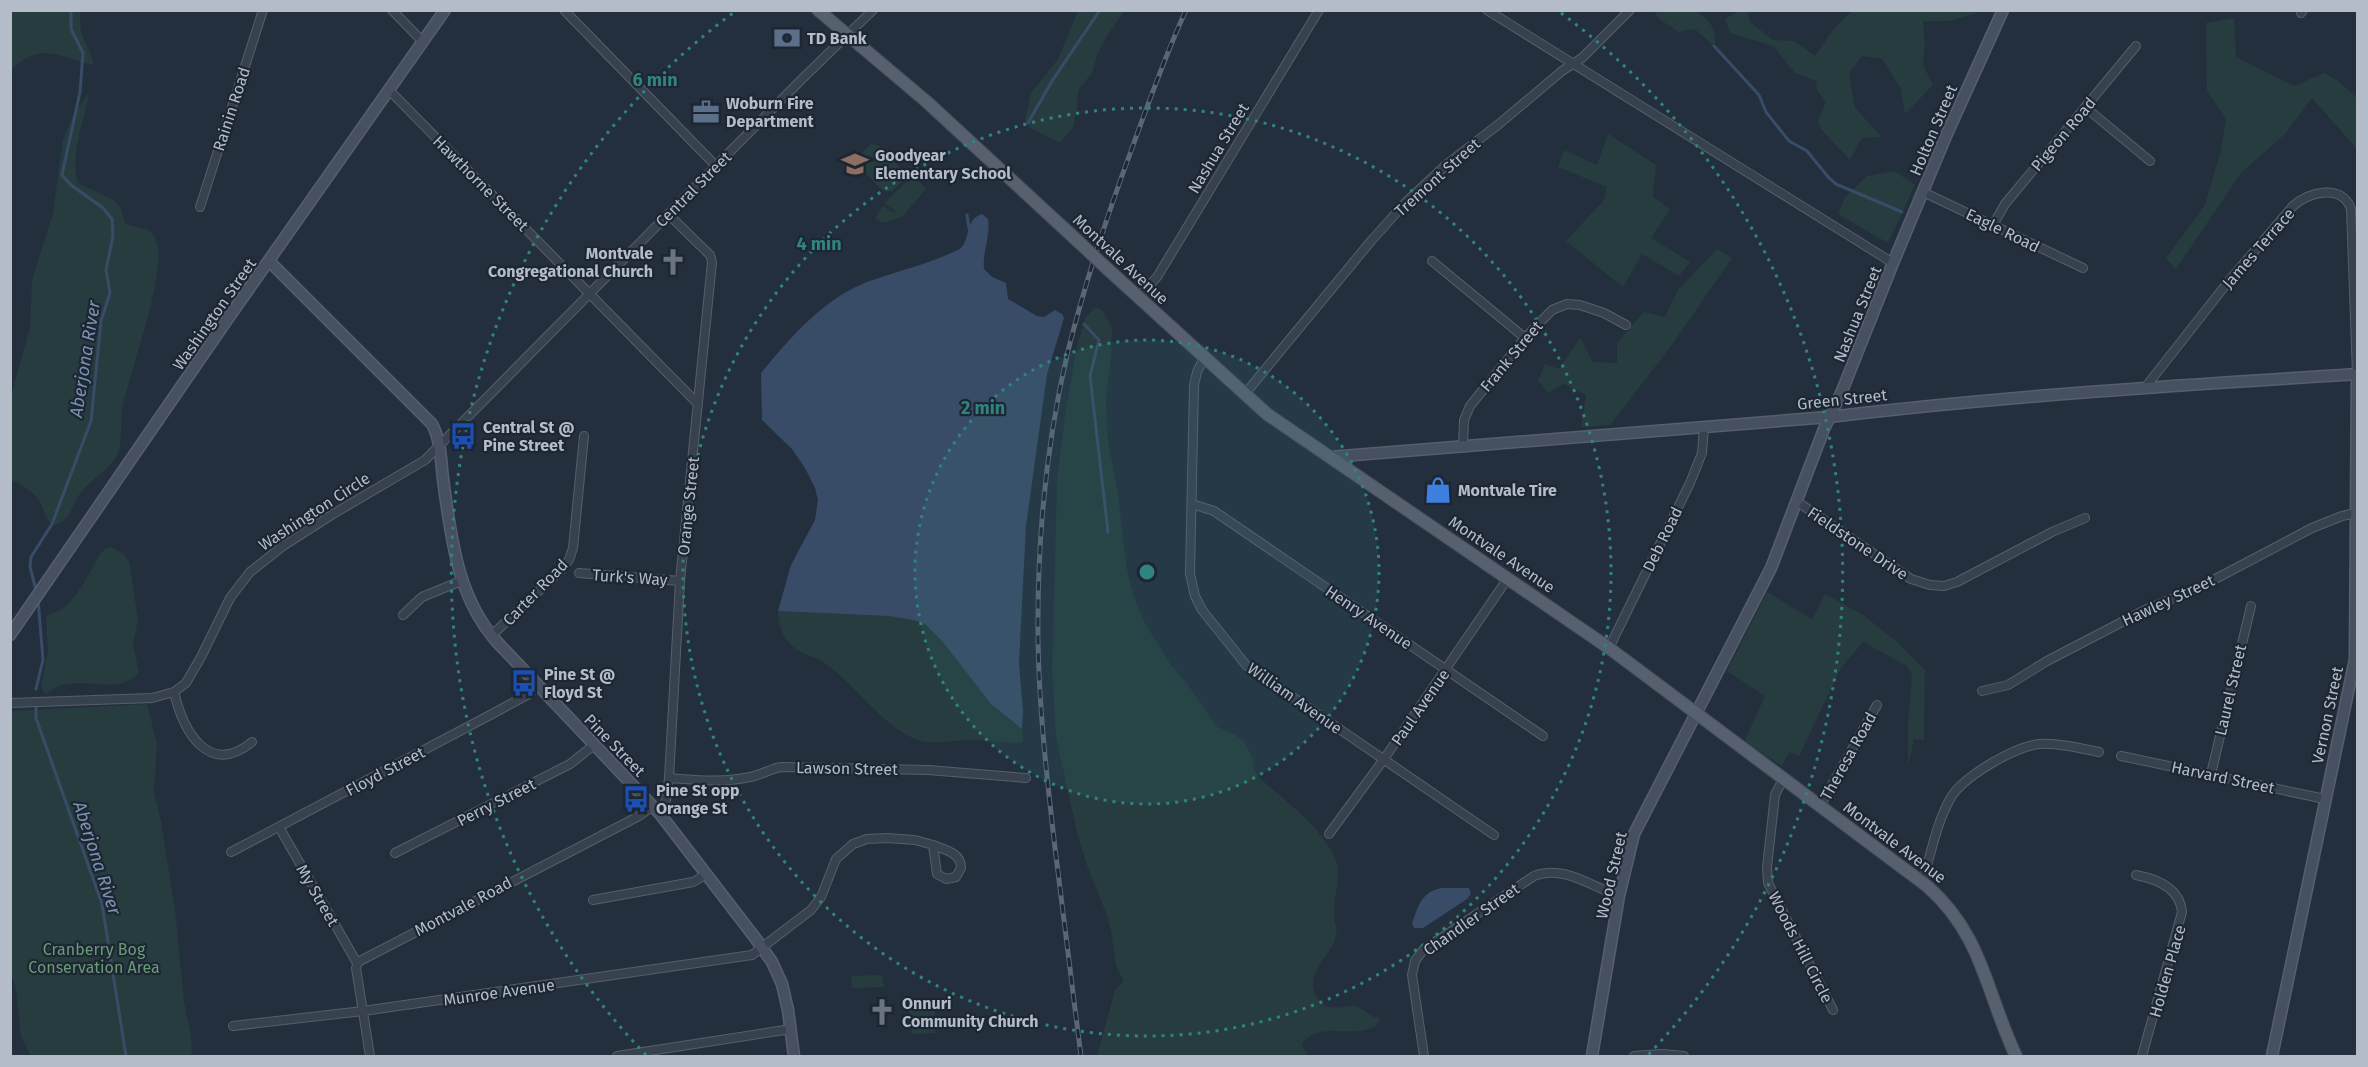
<svg xmlns="http://www.w3.org/2000/svg" width="2368" height="1067" font-family="'Fira Sans',sans-serif">
	<style>
		.green { fill: #263c3f }
		.water { fill: #394c67 }
		.lines { fill: none; stroke-linecap: round; stroke-linejoin: round }
		.stream { stroke: #394c67; stroke-width: 3 }
		.street-casing { stroke: #565f6c; stroke-width: 10 }
		.secondary-casing { stroke: #565f6c; stroke-width: 13 }
		.primary-casing { stroke: #414a57; stroke-width: 14 }
		.street { stroke: #38414e; stroke-width: 8 }
		.secondary { stroke: #465061; stroke-width: 10 }
		.primary { stroke: #56606e; stroke-width: 12 }
		.rail-casing { stroke: #5a6575; stroke-width: 5 }
		.rail { stroke: #1d2633; stroke-width: 3; stroke-dasharray: 9; stroke-linecap: butt }
		.primary-bridge-casing { stroke: #414a57; stroke-width: 14; stroke-linecap: butt }
		.primary-bridge { stroke: #56606e; stroke-width: 12 }
		.ring { fill: none; stroke: #308480; stroke-width: 3; stroke-dasharray: 3 6 }
		.labels { text-anchor: middle; stroke-width: 4.5; stroke-linejoin: round; paint-order: stroke }
		.poi-label { font-size: 16px; font-weight: bold; fill: #b4bcc9; stroke: #1d2633; text-anchor: start }
		.street-label { font-size: 16px; fill: #b4bcc9; stroke: #1d2633 }
		.park-label { font-size: 16px; fill: #6b9a76; stroke: #1d2633 }
		.water-label { font-size: 18px; font-style: italic; fill: #7c92b1; stroke: #1d2633 }
		.centre { fill: #308480; stroke: #1d2633; stroke-width: 3 }
		.ring-label { font-size: 18px; text-anchor: middle; font-weight: bold; fill: #308480; stroke: #1d2633; stroke-width: 4.5; stroke-linejoin: round; paint-order: stroke }
	</style>
	<rect width="100%" height="100%" fill="#242f3e"/>
	<g class="green">
		<path d="M 11,10 L 81,11 C 77,37 88,41 94,65 C 60,58 40,40 11,70 Z"/>
		<polygon points="1953,10 1977,13 1949,21 1923,21 1925,46 1923,65 1933,85 1905,114 1901,89 1882,59 1862,56 1849,73 1855,108 1882,137 1862,138 1850,160 1820,128 1818,121 1826,102 1817,90 1816,81 1795,73 1773,46 1730,33 1725,19 1738,11 1748,11 1750,22 1773,40 1794,41 1815,56 1832,31 1852,11"/>
		<polygon points="1078,11 1124,11 1104,41 1097,55 1093,71 1078,91 1077,109 1073,127 1060,143 1030,128 1025,120 1031,93 1058,59"/>
		<path d="M 1654,11 C 1665,10 1684,7 1694,11 C 1707,16 1720,32 1714,46 L 1695,29 L 1679,32 L 1659,19 Z"/>
		<polygon points="2234,18 2236,57 2294,86 2324,73 2338,81 2357,98 2357,149 2312,98 2285,134 2241,173 2176,269 2166,258 2205,205 2221,150 2226,119 2207,91 2206,23"/>
		<path d="M 89,92 C 85,121 69,154 78,183 L 115,201 L 121,208 L 125,224 C 137,228 151,226 156,240 C 168,274 129,371 122,410 C 120,424 123,442 117,455 C 111,468 88,482 79,495 C 72,507 69,522 54,525 C 43,519 45,509 39,500 C 32,490 21,485 11,480 L 11,396 L 30,328 L 32,280 L 53,213 L 63,139 L 74,114 Z"/>
		<polygon points="1608,134 1656,165 1653,197 1670,209 1651,238 1690,262 1679,276 1642,254 1623,287 1566,241 1604,200 1607,187 1558,167 1564,150 1597,165"/>
		<polygon points="871,144 879,146 905,173 903,181 892,191 886,192 881,189 856,164 858,157"/>
		<polygon points="1894,171 1915,185 1888,243 1838,214 1845,197 1867,176"/>
		<polygon points="913,175 926,189 902,217 882,223 875,218 883,206 894,213 895,211 884,203"/>
		<polygon points="1717,249 1732,258 1671,346 1610,425 1581,427 1586,395 1564,384 1548,393 1538,381 1545,364 1559,369 1580,338 1593,362 1617,363 1617,343 1644,312 1665,317 1678,290"/>
		<path d="M 1094,308 L 1099,308 L 1104,313 L 1112,327 L 1111,357 L 1106,401 L 1108,441 L 1118,494 L 1127,571 L 1134,597 L 1144,622 L 1171,665 L 1186,682 L 1216,726 L 1237,736 L 1245,743 L 1252,757 L 1254,769 L 1259,777 C 1285,802 1317,822 1334,856 C 1344,876 1333,893 1334,914 C 1334,922 1338,928 1336,936 C 1331,958 1298,977 1321,1002 C 1332,1014 1347,1002 1360,1008 C 1365,1010 1370,1015 1376,1018 L 1378,1016 L 1380,1021 C 1363,1044 1317,1017 1302,1045 L 1308,1056 L 1097,1056 L 1115,990 L 1124,981 L 1116,966 L 1111,931 L 1106,913 L 1088,868 L 1078,837 L 1056,737 L 1052,671 L 1057,479 L 1065,416 L 1077,345 L 1086,317 Z"/>
		<path d="M 111,547 L 124,554 L 129,562 L 138,619 L 133,644 L 139,673 C 118,694 91,679 66,684 C 59,685 52,690 45,694 L 41,686 L 48,652 L 46,616 C 51,612 58,613 63,608 C 81,594 89,572 101,553 L 106,548 Z"/>
		<polygon points="1767,592 1812,619 1825,594 1863,615 1895,640 1925,670 1924,740 1914,739 1908,766 1908,724 1912,675 1907,666 1863,642 1841,668 1799,756 1789,752 1782,766 1744,742 1765,696 1727,671"/>
		<path d="M 778,611 L 888,616 L 913,620 L 925,624 L 942,641 L 991,704 L 1022,729 L 1023,742 C 1006,744 989,740 972,740 C 954,739 936,746 918,740 C 885,729 855,684 826,664 C 814,656 801,655 790,644 C 781,635 779,624 778,611 Z"/>
		<polygon points="147,704 157,744 154,792 161,821 175,910 184,1001 191,1037 192,1056 31,1056 21,1036 16,988 11,974 11,711"/>
		<polygon points="882,975 884,987 852,988 851,976"/>
		<polygon points="909,1003 935,1003 935,1033 912,1034"/>
	</g>
	<g class="water">
		<path d="M 982,214 L 988,219 C 991,236 982,252 984,269 L 992,277 L 1006,283 L 1008,299 L 1037,316 L 1044,317 L 1055,310 L 1062,314 L 1064,318 L 1047,374 L 1026,526 L 1019,662 L 1023,712 L 1022,729 L 991,704 L 942,641 L 925,624 L 913,620 L 888,616 L 778,611 L 791,565 L 815,520 L 818,500 L 815,488 L 805,468 L 792,449 L 762,420 L 761,373 C 790,338 823,299 867,282 C 898,271 929,264 958,250 C 972,242 963,220 982,214 Z"/>
		<path d="M 1442,888 L 1469,888 L 1471,894 L 1467,899 L 1423,928 L 1414,928 L 1412,924 C 1418,906 1422,891 1442,888 Z"/>
	</g>
	<g class="lines">
		<g class="stream">
			<polyline points="1714,46 1759,95 1766,112 1789,141 1807,151 1829,178 1836,184 1902,212"/>
			<polyline points="1028,123 1052,81 1100,10"/>
			<polyline points="967,215 969,228"/>
			<polyline points="1084,324 1099,340 1090,376 1108,532"/>
			<polyline points="36,590 30,567 31,557 52,524 91,421 101,321 110,293 106,270 113,236 112,219 103,208 71,185 62,175 80,92 83,53 71,29 71,10"/>
			<polyline points="36,689 43,660 38,599"/>
			<polyline points="36,707 36,718 102,904 126,1056"/>
		</g>
		<defs>
			<g id="street">
				<polyline points="392,10 423,42"/>
				<polyline points="564,10 716,166"/>
				<polyline points="1487,10 1893,263"/>
				<polyline points="2301,13 2303,10"/>
				<polyline points="390,91 698,404"/>
				<polyline points="2085,107 2150,161"/>
				<polyline points="1923,192 2083,268"/>
				<polyline points="200,207 263,10"/>
				<polyline points="1993,225 2005,204 2136,46"/>
				<polyline points="1432,261 1525,338"/>
				<polyline points="1138,298 1157,277 1319,10"/>
				<polyline points="1204,358 1197,372 1194,385 1190,574 1195,596 1202,610 1246,665 1494,835"/>
				<path d="M 2144,389 L 2228,282 L 2293,206 C 2308,192 2342,183 2351,209 L 2357,374"/>
				<polyline points="1244,395 1371,241 1406,202 1446,165 1499,124 1562,71 1582,58 1630,10"/>
				<polyline points="1463,445 1464,420 1470,406 1525,338 1552,310 1567,304 1580,305 1604,313 1626,325"/>
				<polyline points="1796,501 1911,579 1930,585 1944,586 1957,582 2052,532 2085,518"/>
				<polyline points="1192,504 1214,511 1543,736"/>
				<polyline points="579,573 680,581"/>
				<polyline points="403,615 422,597 461,581"/>
				<polyline points="491,636 561,570 569,560 573,548 584,436"/>
				<polyline points="1609,648 1690,483 1702,453 1704,427"/>
				<polyline points="1982,691 2008,685 2047,661 2147,609 2202,586 2312,528 2342,516 2356,513"/>
				<path d="M 174,692 C 183,730 208,778 252,742"/>
				<polyline points="10,703 152,698 174,692 186,683 201,657 230,598 250,572 283,546 333,514 425,460 802,79 873,10"/>
				<polyline points="2121,756 2325,799"/>
				<polyline points="2211,774 2251,606"/>
				<path d="M 669,778 C 696,780 723,783 750,777 C 761,775 770,769 781,767 L 928,770 L 1026,778"/>
				<polyline points="1783,779 1775,795 1767,867 1768,883 1833,1010"/>
				<polyline points="1820,806 1877,705"/>
				<polyline points="660,814 666,800 669,778 680,581 712,262 710,255 668,214"/>
				<polyline points="279,827 357,963"/>
				<polyline points="1329,834 1384,759 1508,578"/>
				<polyline points="231,852 492,714 529,694 537,686"/>
				<polyline points="395,853 570,764 594,745"/>
				<path d="M 2136,875 C 2157,879 2180,888 2182,912 L 2142,1056"/>
				<path d="M 1922,882 C 1931,855 1936,824 1950,799 C 1962,777 2014,747 2039,744 C 2059,743 2080,748 2099,752"/>
				<polyline points="593,900 693,882 707,874"/>
				<path d="M 233,1026 L 363,1011 L 752,955 L 811,910 L 821,897 L 836,859 L 853,844 L 867,839 L 887,838 L 915,840 L 933,845 L 937,874 L 946,879 L 956,877 L 961,868 C 961,853 946,850 933,845"/>
				<polyline points="370,1056 356,968 358,962 639,816 653,806"/>
				<polyline points="617,1056 791,1029"/>
				<path d="M 1424,1056 L 1412,975 L 1415,961 L 1423,950 L 1534,876 C 1563,864 1592,887 1619,896"/>
				<polyline points="1634,1056 1662,1054 1684,1056"/>
			</g>
			<g id="secondary">
				<path d="M 269,261 L 432,424 C 441,441 441,461 443,479 C 451,537 457,598 498,643 L 660,814 L 756,939 L 772,962 L 782,984 L 788,1010 L 794,1056"/>
				<path d="M 1330,457 L 1829,417 C 2004,396 2181,385 2358,374"/>
				<polyline points="10,635 229,317 445,10"/>
				<polyline points="1592,1056 1619,896 1634,834 1771,568 1824,429 1842,391 1893,263 1946,136 2003,10"/>
				<polyline points="2272,1056 2355,659 2357,374"/>
			</g>
			<g id="primary">
				<polyline points="818,10 927,102 1082,245"/>
				<path d="M 1102,264 L 1267,414 L 1609,648 L 1927,886 C 1983,935 1986,993 2016,1056"/>
			</g>
		</defs>
		<use href="#street" class="street-casing"/>
		<use href="#secondary" class="secondary-casing"/>
		<use href="#primary" class="primary-casing"/>
		<use href="#street" class="street"/>
		<use href="#secondary" class="secondary"/>
		<use href="#primary" class="primary"/>
		<defs>
			<path id="rail" d="M 1081,1056 C 1072,987 1064,918 1055,848 C 1047,779 1039,709 1038,639 C 1037,543 1046,444 1068,351 C 1085,283 1107,216 1131,151 C 1148,104 1165,56 1186,10"/>
		</defs>
		<use href="#rail" class="rail-casing"/>
		<use href="#rail" class="rail"/>
		<defs>
			<polyline id="primary-bridge" points="1082,245 1102,264"/>
		</defs>
		<use href="#primary-bridge" class="primary-bridge-casing"/>
		<use href="#primary-bridge" class="primary-bridge"/>
	</g>
	<circle cx="1147" cy="572" r="232" fill="#308480" fill-opacity=".12"/>
	<g class="ring">
		<circle cx="1147" cy="572" r="232"/>
		<circle cx="1147" cy="572" r="464"/>
		<path d="M646 1055A696 696 0 0 1 733 13M1561 13A696 696 0 0 1 1648 1055"/>
	</g>
	<defs>
		<symbol id="bank-bare" viewBox="-9 -9 18 18"><path d="M-6-4H6V4H-6ZM0-2.3a2.3 2.3 0 1 0 0 4.6a2.3 2.3 0 1 0 0-4.6Z" fill="#5c6f8a" stroke="#1d2633" stroke-width="2.5" paint-order="stroke"/></symbol>
		<symbol id="office-bare" viewBox="-9 -9 18 18"><path d="M-6-3h4V-5.5h4V-3h4V5H-6ZM-1-4.5V-3h2v-1.5ZM-6 0V1H6V0Z" fill="#5c6f8a" stroke="#1d2633" stroke-width="2.5" paint-order="stroke"/></symbol>
		<symbol id="school-bare" viewBox="-9 -9 18 18"><path d="M0-5L7-2L0 1L-7-2ZM-4 1L0 2.5L4 1V4Q0 6-4 4Z" fill="#8d6e63" stroke="#1d2633" stroke-width="2.5" paint-order="stroke"/></symbol>
		<symbol id="church-bare" viewBox="-9 -9 18 18"><path d="M-1.2-6h2.4v3.5h3.3v2.4h-3.3V6h-2.4V-.1h-3.3v-2.4h3.3Z" fill="#6b7280" stroke="#1d2633" stroke-width="2.5" paint-order="stroke"/></symbol>
		<symbol id="bus-bare" viewBox="-9 -9 18 18"><path d="M-5-6H5V4H4V6H2V4H-2V6H-4V4H-5ZM-3.5-4V0h7V-4ZM-3.5 1.2v1.5H-2V1.2ZM2 1.2v1.5H3.5V1.2Z" fill="#1a4fb4" stroke="#1d2633" stroke-width="2.5" paint-order="stroke"/></symbol>
		<symbol id="shop-bare" viewBox="-9 -9 18 18"><path d="M-5-2.5h2.3a2.7 3.5 0 0 1 5.4 0H5L5.5 6h-11ZM-1.5-2.5h3a1.5 2.3 0 0 0-3 0Z" fill="#3f7fe0" stroke="#1d2633" stroke-width="2.5" paint-order="stroke"/></symbol>
	</defs>
	<g fill-rule="evenodd">
		<use href="#bank-bare" x="768" y="19" width="38" height="38"/>
		<use href="#office-bare" x="687" y="93" width="38" height="38"/>
		<use href="#school-bare" x="836" y="145" width="38" height="38"/>
		<use href="#church-bare" x="654" y="243" width="38" height="38"/>
		<use href="#bus-bare" x="444" y="417" width="38" height="38"/>
		<use href="#shop-bare" x="1419" y="471" width="38" height="38"/>
		<use href="#bus-bare" x="505" y="664" width="38" height="38"/>
		<use href="#bus-bare" x="617" y="780" width="38" height="38"/>
		<use href="#church-bare" x="863" y="993" width="38" height="38"/>
	</g>
	<g class="labels">
		<g class="poi-label">
			<text x="807" y="44">TD Bank</text>
			<text x="726" y="109">Woburn Fire<tspan x="726" dy="18">Department</tspan></text>
			<text x="875" y="161">Goodyear<tspan x="875" dy="18">Elementary School</tspan></text>
			<text x="653" y="259" text-anchor="end">Montvale<tspan x="653" dy="18">Congregational Church</tspan></text>
			<text x="483" y="433">Central St @<tspan x="483" dy="18">Pine Street</tspan></text>
			<text x="1458" y="496">Montvale Tire</text>
			<text x="544" y="680">Pine St @<tspan x="544" dy="18">Floyd St</tspan></text>
			<text x="656" y="796">Pine St opp<tspan x="656" dy="18">Orange St</tspan></text>
			<text x="902" y="1009">Onnuri<tspan x="902" dy="18">Community Church</tspan></text>
		</g>
		<g class="street-label">
			<text transform="translate(231 109) rotate(-72)" y="6">Rainin Road</text>
			<text transform="translate(1933 130) rotate(-67)" y="6">Holton Street</text>
			<text transform="translate(2063 134) rotate(-50)" y="6">Pigeon Road</text>
			<text transform="translate(1218 148) rotate(-59)" y="6">Nashua Street</text>
			<text transform="translate(1437 177) rotate(-42)" y="6">Tremont Street</text>
			<text transform="translate(481 183) rotate(45)" y="6">Hawthorne Street</text>
			<text transform="translate(693 189) rotate(-45)" y="6">Central Street</text>
			<text transform="translate(2003 230) rotate(26)" y="6">Eagle Road</text>
			<text transform="translate(2258 248) rotate(-49)" y="6">James Terrace</text>
			<text transform="translate(1121 259) rotate(43)" y="6">Montvale Avenue</text>
			<text transform="translate(214 314) rotate(-55)" y="6">Washington Street</text>
			<text transform="translate(1857 314) rotate(-68)" y="6">Nashua Street</text>
			<text transform="translate(1511 356) rotate(-50)" y="6">Frank Street</text>
			<text transform="translate(1842 399) rotate(-6)" y="6">Green Street</text>
			<text transform="translate(688 506) rotate(-84)" y="6">Orange Street</text>
			<text transform="translate(314 511) rotate(-33)" y="6">Washington Circle</text>
			<text transform="translate(1662 539) rotate(-64)" y="6">Deb Road</text>
			<text transform="translate(1858 543) rotate(34)" y="6">Fieldstone Drive</text>
			<text transform="translate(1502 554) rotate(34)" y="6">Montvale Avenue</text>
			<text transform="translate(630 577) rotate(4)" y="6">Turk's Way</text>
			<text transform="translate(535 592) rotate(-46)" y="6">Carter Road</text>
			<text transform="translate(2168 600) rotate(-25)" y="6">Hawley Street</text>
			<text transform="translate(1369 617) rotate(34)" y="6">Henry Avenue</text>
			<text transform="translate(2230 690) rotate(-77)" y="6">Laurel Street</text>
			<text transform="translate(1295 698) rotate(35)" y="6">William Avenue</text>
			<text transform="translate(1420 707) rotate(-55)" y="6">Paul Avenue</text>
			<text transform="translate(2327 715) rotate(-78)" y="6">Vernon Street</text>
			<text transform="translate(615 745) rotate(46)" y="6">Pine Street</text>
			<text transform="translate(1848 756) rotate(-61)" y="6">Theresa Road</text>
			<text transform="translate(847 768) rotate(1)" y="6">Lawson Street</text>
			<text transform="translate(385 771) rotate(-28)" y="6">Floyd Street</text>
			<text transform="translate(2223 777) rotate(12)" y="6">Harvard Street</text>
			<text transform="translate(496 802) rotate(-27)" y="6">Perry Street</text>
			<text transform="translate(1895 842) rotate(37)" y="6">Montvale Avenue</text>
			<text transform="translate(1611 875) rotate(-77)" y="6">Wood Street</text>
			<text transform="translate(318 895) rotate(60)" y="6">My Street</text>
			<text transform="translate(463 906) rotate(-28)" y="6">Montvale Road</text>
			<text transform="translate(1471 919) rotate(-35)" y="6">Chandler Street</text>
			<text transform="translate(1801 947) rotate(63)" y="6">Woods Hill Circle</text>
			<text transform="translate(2167 971) rotate(-74)" y="6">Holden Place</text>
			<text transform="translate(499 992) rotate(-8)" y="6">Munroe Avenue</text>
		</g>
		<g class="park-label">
			<text x="94" y="955">Cranberry Bog<tspan x="94" dy="18">Conservation Area</tspan></text>
		</g>
		<g class="water-label">
			<text transform="translate(85 359) rotate(-81)" y="6">Aberjona River</text>
			<text transform="translate(97 858) rotate(72)" y="6">Aberjona River</text>
		</g>
	</g>
	<circle cx="1147" cy="572" r="9" class="centre"/>
	<g class="ring-label">
		<text x="655" y="86">6 min</text>
		<text x="819" y="250">4 min</text>
		<text x="983" y="414">2 min</text>
	</g>
	<rect width="2368" height="1067" fill="none" stroke="#b4bcc9" stroke-width="24"/>
</svg>
